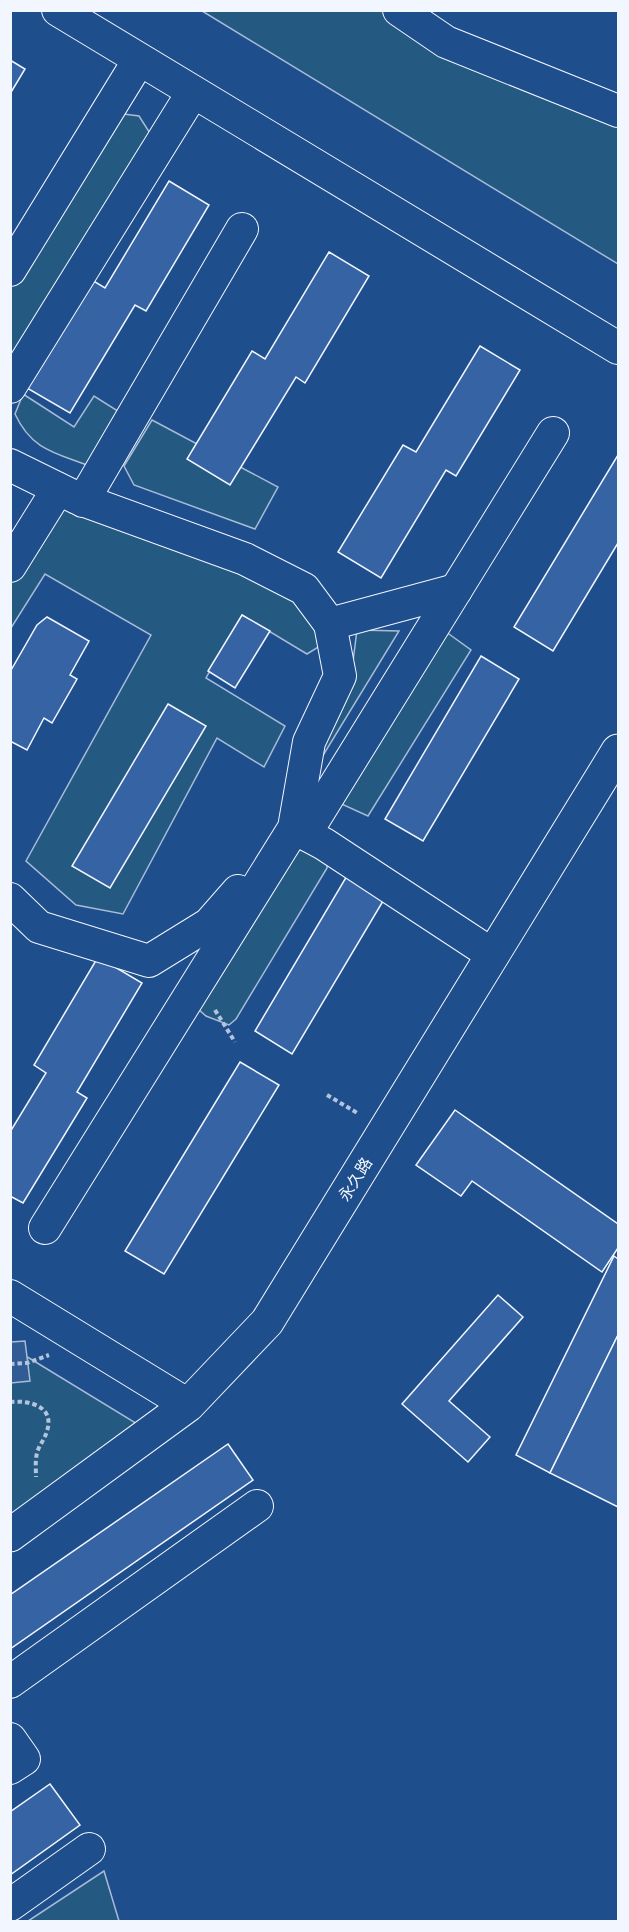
<svg xmlns="http://www.w3.org/2000/svg" width="629" height="1932" font-family="Quicksand,'Noto Sans SC',sans-serif">
	<style>
		.green { fill: #245a82; stroke: #a8bbd7; stroke-width: 1.5 }
		.parking { fill: #305b95; stroke: #a8bbd7; stroke-width: 1.5 }
		.building { fill: #3563a3; stroke: #f2f6ff; stroke-width: 1.5 }
		.lines { fill: none; stroke-linecap: round; stroke-linejoin: round }
		.minor-casing { stroke: #f2f6ff; stroke-width: 34 }
		.major-casing { stroke: #f2f6ff; stroke-width: 35 }
		.path { stroke: #b3c4dc; stroke-width: 4; stroke-dasharray: 4.5 3; stroke-linecap: butt }
		.minor { stroke: #1f4e8c; stroke-width: 32 }
		.major { stroke: #1f4e8c; stroke-width: 33 }
		.labels { text-anchor: middle; stroke-width: 4.5; stroke-linejoin: round; paint-order: stroke }
		.street-label { font-size: 16px; fill: #f2f6ff; stroke: #1f4e8c }
	</style>
	<rect width="100%" height="100%" fill="#1f4e8c"/>
	<g class="green">
		<polygon points="202,11 383,11 430,42 618,120 618,264"/>
		<polygon points="116,113 139,116 155,141 11,368 10,285"/>
		<path d="M 23,394 L 74,427 L 94,396 L 121,413 L 92,467 C 57,453 32,451 15,414 Z"/>
		<polygon points="152,420 278,487 255,529 134,485 124,466"/>
		<polygon points="61,500 296,596 314,619 320,646 307,654 242,615 206,678 285,726 264,767 217,738 123,914 76,905 26,861 151,635 45,574 11,628 10,581"/>
		<polygon points="442,629 471,650 368,816 337,802"/>
		<polygon points="357,630 399,631 319,762 316,737 352,669"/>
		<polygon points="295,834 327,854 327,868 236,1019 229,1025 206,1016 197,1008"/>
		<polygon points="11,1347 139,1425 11,1522"/>
		<polygon points="104,1871 119,1921 28,1921"/>
	</g>
	<polygon class="parking" points="25,1341 30,1381 11,1383 11,1342"/>
	<g class="building">
		<polygon points="10,60 25,69 10,94"/>
		<polygon points="169,181 209,205 146,311 135,305 70,413 27,388 92,280 105,288"/>
		<polygon points="329,252 369,276 305,383 296,377 230,485 187,459 252,351 265,359"/>
		<polygon points="480,346 520,370 456,476 446,470 381,578 338,552 403,445 416,452"/>
		<polygon points="618,455 618,543 553,651 514,627"/>
		<polygon points="242,615 270,631 235,688 208,671"/>
		<polygon points="47,617 89,641 70,675 77,679 52,723 44,718 27,750 10,741 10,672 37,625"/>
		<polygon points="481,656 519,679 423,841 385,819"/>
		<polygon points="168,704 206,726 110,888 72,866"/>
		<polygon points="351,869 389,891 292,1054 255,1031"/>
		<polygon points="98,957 142,983 77,1092 87,1098 23,1203 10,1196 10,1132 46,1073 34,1065"/>
		<polygon points="240,1062 279,1085 164,1274 125,1251"/>
		<polygon points="455,1110 618,1224 618,1248 602,1272 472,1181 461,1196 416,1165"/>
		<polygon points="614,1256 618,1259 618,1335 550,1473 516,1455"/>
		<polygon points="498,1295 523,1317 449,1401 490,1437 468,1462 402,1404"/>
		<polygon points="618,1335 618,1507 550,1473"/>
		<polygon points="228,1444 253,1480 10,1649 10,1595"/>
		<polygon points="50,1784 80,1825 10,1875 10,1812"/>
	</g>
	<g class="lines">
		<defs>
			<g id="minor">
				<polyline points="58,10 618,348"/>
				<polyline points="399,10 446,42 618,111"/>
				<polyline points="10,270 139,60"/>
				<polyline points="10,387 193,92"/>
				<polyline points="10,465 77,498 245,559 304,589 330,624 340,676 309,742 294,828 45,1228"/>
				<polyline points="83,501 242,229"/>
				<polyline points="10,566 58,489"/>
				<polyline points="330,624 456,590"/>
				<polyline points="294,828 324,844 493,955"/>
				<polyline points="305,834 553,433"/>
				<polyline points="10,899 39,927 149,961 209,924 238,891"/>
				<polyline points="10,1296 188,1405"/>
				<polyline points="10,1682 257,1506"/>
				<polyline points="10,1739 24,1759 10,1768"/>
				<polyline points="10,1905 89,1849"/>
			</g>
			<polyline id="major" points="10,1535 188,1405 267,1322 618,751"/>
		</defs>
		<use href="#minor" class="minor-casing"/>
		<use href="#major" class="major-casing"/>
		<g class="path">
			<polyline points="215,1010 235,1042"/>
			<polyline points="327,1095 359,1114"/>
			<polyline points="10,1364 27,1363 49,1355"/>
			<path d="M 10,1402 C 29,1400 55,1406 47,1431 C 45,1439 39,1445 37,1453 C 35,1460 36,1470 36,1477"/>
		</g>
		<use href="#minor" class="minor"/>
		<use href="#major" class="major"/>
	</g>
	<g class="labels">
		<g class="street-label">
			<text transform="translate(355 1179) rotate(-58)" y="6">永久路</text>
		</g>
	</g>
	<rect width="629" height="1932" fill="none" stroke="#f2f6ff" stroke-width="24"/>
</svg>
